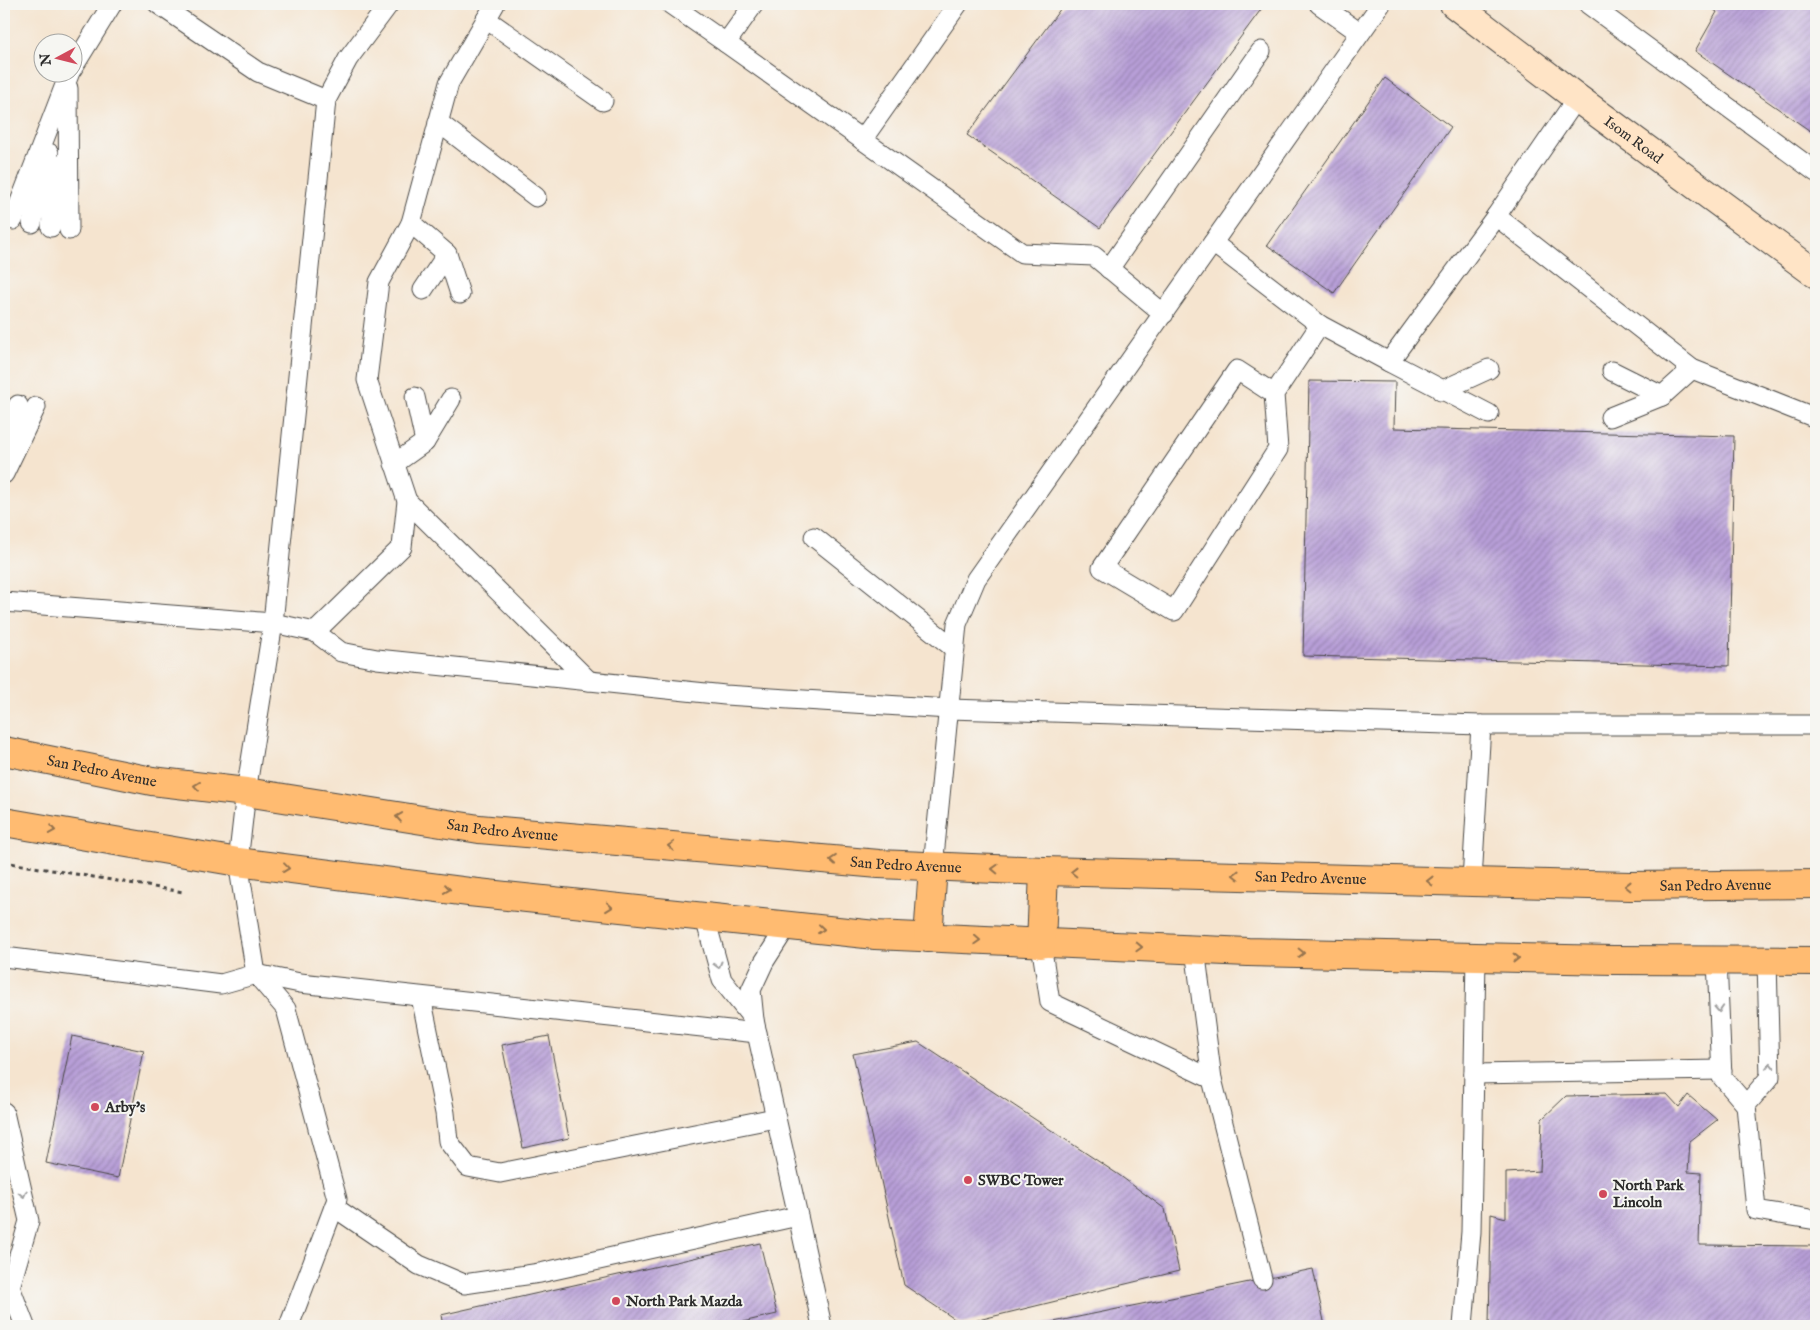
<svg xmlns="http://www.w3.org/2000/svg" width="1820" height="1330" font-family="'IM FELL English',serif">
	<style>
		.building { fill: url(#building-hatch) }
		.lines { fill: none; stroke-linecap: round; stroke-linejoin: round }
		.lane-casing { stroke: #494744; stroke-width: 21 }
		.secondary-casing { stroke: #494744; stroke-width: 30 }
		.primary-casing { stroke: #494744; stroke-width: 30 }
		.path { stroke: #494744; stroke-width: 3; stroke-dasharray: 4 4; stroke-linecap: butt }
		.lane { stroke: #fff; stroke-width: 19 }
		.secondary { stroke: #ffe4c6; stroke-width: 28 }
		.primary { stroke: #ffbb71; stroke-width: 28 }
		.oneway { stroke: #95734e }
		.oneway2 { stroke: #a0a0a0 }
		.poi-dot { fill: #d1495b; stroke: #f6f6f2; stroke-width: 2 }
		.labels { text-anchor: middle; stroke-width: 4; stroke-linejoin: round; paint-order: stroke }
		.street-label { font-size: 15px; fill: #2b2b2b; stroke: #f6f6f2 }
		.poi-label { font-size: 15px; font-weight: bold; fill: #2b2b2b; stroke: #f6f6f2; text-anchor: start }
	</style>
	<defs>
		<pattern id="building-hatch" width="6" height="6" patternUnits="userSpaceOnUse" patternTransform="scale(1.25)"><rect width="6" height="6" fill="#b89fd8"/><path d="M-1 1l2-2M0 6l6-6M5 7l2-2" fill="none" stroke="#9682af"/></pattern>
	</defs>
	<rect width="100%" height="100%" fill="#f6f6f2"/>
	<filter id="ink" filterUnits="userSpaceOnUse"><feTurbulence type="fractalNoise" baseFrequency=".02" numOctaves="2"/><feDisplacementMap in="SourceGraphic" scale="10" xChannelSelector="R" yChannelSelector="G"/><feConvolveMatrix kernelMatrix="1 2 1 2 8 2 1 2 1" color-interpolation-filters="sRGB"/></filter>
	<filter id="wash" filterUnits="userSpaceOnUse"><feTurbulence type="fractalNoise" baseFrequency=".0096" numOctaves="4" result="noise"/><feDisplacementMap in="SourceGraphic" scale="20" xChannelSelector="R" yChannelSelector="G"/><feGaussianBlur stdDeviation="1.12" result="paint"/><feColorMatrix in="noise" values="0 0 0 0 0 0 0 0 0 0 0 0 0 0 0 0 0 1.4 0 .05"/><feComposite in="paint" operator="in"/></filter>
	<g filter="url(#wash)">
		<rect width="100%" height="100%" fill="#f5e4cf"/>
		<g id="blocks">
			<g class="building">
				<polygon points="1064,4 1265,4 1100,228 967,135"/>
				<polygon points="1706,4 1816,4 1816,135 1695,51 1717,12"/>
				<polygon points="1385,78 1451,127 1334,293 1267,245"/>
				<polygon points="1309,381 1395,382 1394,428 1734,436 1729,666 1303,656"/>
				<polygon points="72,1036 144,1051 118,1178 46,1163"/>
				<polygon points="549,1036 569,1138 523,1148 502,1045"/>
				<polygon points="918,1042 1119,1175 1165,1209 1179,1271 962,1324 904,1285 853,1054"/>
				<polygon points="1667,1094 1679,1107 1688,1095 1717,1120 1690,1141 1688,1172 1701,1173 1699,1245 1816,1246 1816,1326 1489,1326 1491,1214 1506,1218 1506,1173 1540,1171 1542,1119 1566,1096"/>
				<polygon points="760,1243 777,1314 738,1323 738,1326 443,1326 441,1315"/>
				<polygon points="1313,1269 1325,1326 1039,1326 1039,1325"/>
			</g>
		</g>
	</g>
	<g filter="url(#ink)">
		<use href="#blocks" fill-opacity="0" stroke="#494744" stroke-width="1"/>
		<g class="lines">
			<defs>
				<g id="lane">
					<polyline points="158,4 258,72 326,100"/>
					<polyline points="670,4 726,43 754,4"/>
					<polyline points="1319,4 1360,33"/>
					<polyline points="1588,4 1816,172"/>
					<polyline points="486,19 603,101"/>
					<polyline points="726,43 1022,253 1094,256 1164,314"/>
					<polyline points="72,69 112,4"/>
					<polyline points="68,88 69,230"/>
					<polyline points="1577,98 1496,216 1692,369 1816,418"/>
					<polyline points="438,122 536,197"/>
					<polyline points="862,140 958,4"/>
					<polyline points="13,220 70,72"/>
					<polyline points="32,223 49,153"/>
					<polyline points="411,223 447,254"/>
					<polyline points="51,227 58,165"/>
					<polyline points="1213,243 1320,325 1389,362 1496,216"/>
					<polyline points="1109,269 1261,51"/>
					<polyline points="423,290 447,254 460,294"/>
					<polyline points="1389,362 1489,414"/>
					<polyline points="1612,371 1662,396"/>
					<polyline points="1441,391 1489,369"/>
					<polyline points="1274,394 1278,449 1174,611 1102,568 1237,370 1274,394 1320,325"/>
					<polyline points="415,397 425,442 451,399"/>
					<polyline points="1610,417 1662,396 1692,369"/>
					<polyline points="4,452 18,405"/>
					<polyline points="394,464 425,442"/>
					<polyline points="4,474 36,407"/>
					<polyline points="407,501 589,681"/>
					<polyline points="814,537 955,649"/>
					<polyline points="4,602 273,623 315,632 341,652 377,659 725,695 949,709 1481,725"/>
					<polyline points="315,632 402,547 407,501 367,380 379,282 411,223 449,83 495,4"/>
					<polyline points="933,867 957,624 976,579 1381,4"/>
					<polyline points="1472,881 1481,725 1816,725"/>
					<polyline points="709,918 708,929 722,980 754,1020"/>
					<polyline points="1041,944 1050,1002 1212,1079 1262,1279"/>
					<polyline points="1195,949 1212,1079"/>
					<polyline points="4,957 221,984 256,974 300,983 757,1033"/>
					<polyline points="1717,960 1722,1077 1746,1105 1756,1210 1816,1220"/>
					<polyline points="421,997 445,1113 448,1141 468,1167 500,1173 775,1118"/>
					<polyline points="1474,1074 1722,1070"/>
					<polyline points="1746,1105 1770,1077 1767,961"/>
					<polyline points="4,1112 29,1221 10,1287"/>
					<polyline points="334,1207 419,1265 464,1284 540,1273 798,1216 754,1020 751,990 764,962 787,926"/>
					<polyline points="798,1216 822,1326"/>
					<polyline points="4,1287 10,1287 25,1326"/>
					<polyline points="289,1326 337,1199 286,1009 256,974 238,862 246,792 273,623 326,100 348,59 389,4"/>
					<polyline points="1463,1326 1471,1232 1476,957"/>
				</g>
				<g id="secondary">
					<path id="s1" d="M 1454,4 L 1577,98 L 1816,274"/>
				</g>
				<g id="primary">
					<path id="s2" d="M 4,751 L 152,781 L 246,792 L 479,829 L 879,864 L 1044,871 L 1630,886 L 1816,884"/>
					<polyline points="4,822 238,862 469,892 875,935 1248,952 1613,960 1816,961"/>
					<polyline points="928,938 933,867"/>
					<polyline points="1041,944 1044,871"/>
				</g>
			</defs>
			<use href="#lane" class="lane-casing"/>
			<use href="#secondary" class="secondary-casing"/>
			<use href="#primary" class="primary-casing"/>
			<polyline class="path" points="4,862 183,892"/>
			<use href="#lane" class="lane"/>
			<use href="#secondary" class="secondary"/>
			<use href="#primary" class="primary"/>
		</g>
		<defs><path id="oneway-chevron" d="M-2-3.5L2.5 0L-2 3.5" fill="none" stroke-width="1.6" stroke-linecap="round" stroke-linejoin="round" transform="scale(1.25)"/></defs>
		<g class="oneway">
			<use href="#oneway-chevron" transform="translate(197 786) rotate(-173)"/>
			<use href="#oneway-chevron" transform="translate(399 817) rotate(-171)"/>
			<use href="#oneway-chevron" transform="translate(52 830) rotate(9)"/>
			<use href="#oneway-chevron" transform="translate(671 846) rotate(-175)"/>
			<use href="#oneway-chevron" transform="translate(833 860) rotate(-175)"/>
			<use href="#oneway-chevron" transform="translate(286 868) rotate(7)"/>
			<use href="#oneway-chevron" transform="translate(995 869) rotate(-178)"/>
			<use href="#oneway-chevron" transform="translate(1074 872) rotate(-179)"/>
			<use href="#oneway-chevron" transform="translate(1236 875) rotate(-179)"/>
			<use href="#oneway-chevron" transform="translate(1430 881) rotate(-179)"/>
			<use href="#oneway-chevron" transform="translate(1628 886) rotate(-179)"/>
			<use href="#oneway-chevron" transform="translate(447 889) rotate(8)"/>
			<use href="#oneway-chevron" transform="translate(609 907) rotate(6)"/>
			<use href="#oneway-chevron" transform="translate(821 929) rotate(6)"/>
			<use href="#oneway-chevron" transform="translate(977 940) rotate(3)"/>
			<use href="#oneway-chevron" transform="translate(1139 947) rotate(2)"/>
			<use href="#oneway-chevron" transform="translate(1301 953) rotate(1)"/>
			<use href="#oneway-chevron" transform="translate(1516 958) rotate(1)"/>
		</g>
		<g class="oneway2">
			<use href="#oneway-chevron" transform="translate(718 965) rotate(75)"/>
			<use href="#oneway-chevron" transform="translate(1719 1009) rotate(87)"/>
			<use href="#oneway-chevron" transform="translate(1770 1066) rotate(-91)"/>
			<use href="#oneway-chevron" transform="translate(23 1194) rotate(77)"/>
		</g>
	</g>
	<g class="poi-dot">
		<circle cx="95" cy="1107" r="5"/>
		<circle cx="968" cy="1180" r="5"/>
		<circle cx="1603" cy="1194" r="5"/>
		<circle cx="616" cy="1301" r="5"/>
	</g>
	<g class="labels">
		<g class="street-label">
			<text dy="5" stroke="none"><textPath href="#s1" startOffset="225">Isom Road</textPath></text>
			<text dy="5" stroke="none"><textPath href="#s2" startOffset="100">San Pedro Avenue</textPath></text>
			<text dy="5" stroke="none"><textPath href="#s2" startOffset="505">San Pedro Avenue</textPath></text>
			<text dy="5" stroke="none"><textPath href="#s2" startOffset="910">San Pedro Avenue</textPath></text>
			<text dy="5" stroke="none"><textPath href="#s2" startOffset="1315">San Pedro Avenue</textPath></text>
			<text dy="5" stroke="none"><textPath href="#s2" startOffset="1720">San Pedro Avenue</textPath></text>
		</g>
		<g class="poi-label">
			<text x="105" y="1112">Arby's</text>
			<text x="978" y="1185">SWBC Tower</text>
			<text x="1613" y="1190">North Park<tspan x="1613" dy="17">Lincoln</tspan></text>
			<text x="626" y="1306">North Park Mazda</text>
		</g>
	</g>
	<rect width="1820" height="1330" fill="none" stroke="#f6f6f2" stroke-width="20"/>
	<g transform="translate(58 58) rotate(263)"><circle r="24" fill="#f6f6f2" stroke="#a5a5a2"/>
	<path d="M0-4L9 19L0 12L-9 19Z" fill="#d1495b"/>
	<text y="-8" font-size="14" font-weight="bold" text-anchor="middle" fill="#2b2b2b">N</text>
	</g>
</svg>
